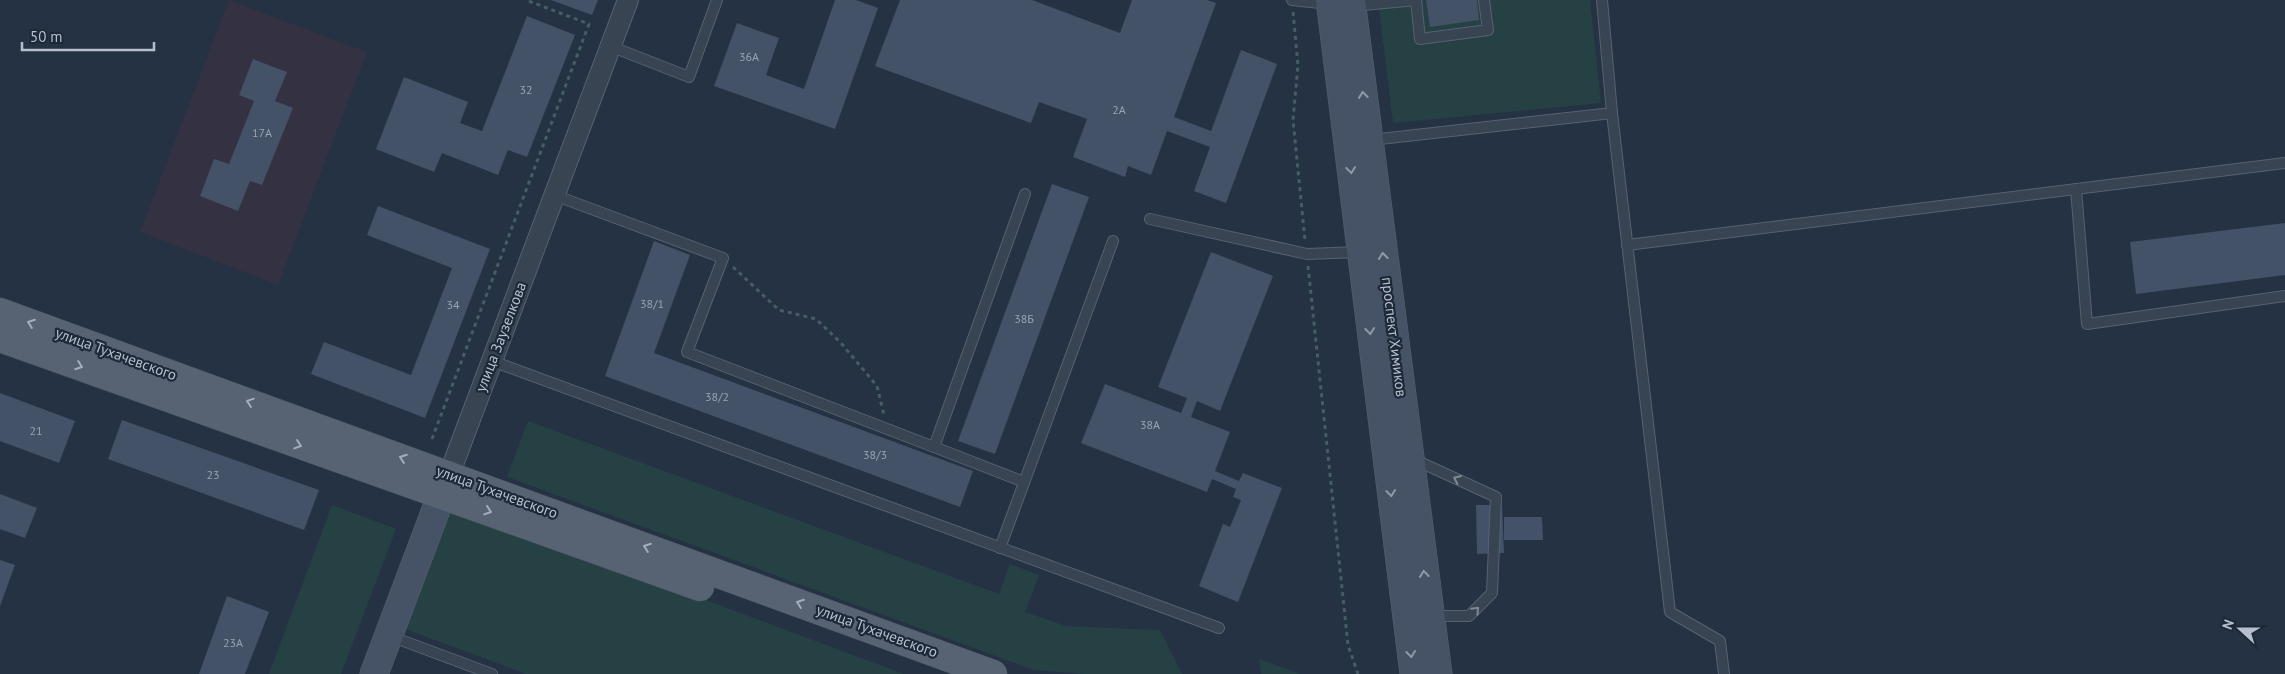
<svg xmlns="http://www.w3.org/2000/svg" width="2285" height="674" font-family="'PT Sans',sans-serif">
	<style>
		.medical { fill: #343143 }
		.green { fill: #264144 }
		.building { fill: #435266 }
		.lines { fill: none; stroke-linecap: round; stroke-linejoin: round }
		.lane-casing { stroke: #576270; stroke-width: 12 }
		.street-casing { stroke: #576270; stroke-width: 22 }
		.secondary-casing { stroke: #576270; stroke-width: 29 }
		.primary-casing { stroke: #434d5c; stroke-width: 29 }
		.path { stroke: #455e61; stroke-width: 3; stroke-dasharray: 4 4; stroke-linecap: butt }
		.lane { stroke: #394453; stroke-width: 10 }
		.street { stroke: #394453; stroke-width: 20 }
		.secondary { stroke: #465266; stroke-width: 28 }
		.primary { stroke: #576373; stroke-width: 28 }
		.oneway { stroke: #8f99a9 }
		.oneway2 { stroke: #a3adbb }
		.oneway3 { stroke: #7e8896 }
		.labels { text-anchor: middle; stroke-width: 4.5; stroke-linejoin: round; paint-order: stroke }
		.number-label { font-size: 12px; fill: #99a4b3 }
		.street-label { font-size: 15px; fill: #b6bfcd; stroke: #1d2938 }
	</style>
	<rect width="100%" height="100%" fill="#243244"/>
	<polygon class="medical" points="229,0 367,52 278,285 140,232"/>
	<g class="green">
		<polygon points="1378,0 1590,0 1601,103 1393,123"/>
		<polygon points="528,421 999,594 1010,564 1039,575 1025,612 1066,626 1160,630 1182,674 1084,674 1034,670 507,477"/>
		<polygon points="332,505 396,529 341,674 269,674"/>
		<polygon points="452,505 904,674 526,674 405,629"/>
		<polygon points="1259,659 1300,674 1261,674"/>
	</g>
	<g class="building">
		<polygon points="551,0 598,0 592,15"/>
		<polygon points="835,0 856,0 878,8 835,129 714,86 737,23 779,38 766,75 804,89"/>
		<polygon points="900,0 1032,0 1120,33 1132,0 1207,0 1216,3 1174,117 1211,131 1241,50 1277,64 1226,203 1194,191 1210,147 1167,131 1151,175 1128,166 1125,177 1073,157 1087,119 1039,102 1031,123 875,66"/>
		<polygon points="1426,0 1477,0 1479,20 1430,27"/>
		<polygon points="527,16 575,35 527,157 508,150 498,175 442,153 434,172 376,149 404,77 468,102 460,123 482,131"/>
		<polygon points="253,59 287,72 275,101 293,108 262,185 250,181 238,211 200,196 214,159 229,164 254,101 239,95"/>
		<polygon points="1052,184 1089,197 995,454 958,441"/>
		<polygon points="378,206 490,249 425,418 311,374 324,342 411,375 452,268 367,235"/>
		<polygon points="2285,223 2285,275 2136,294 2130,242"/>
		<polygon points="654,241 690,255 654,353 973,471 960,507 605,376"/>
		<polygon points="1211,252 1273,276 1220,411 1197,401 1191,417 1230,432 1215,471 1239,481 1243,473 1282,488 1238,602 1199,586 1223,524 1230,527 1241,500 1233,497 1236,489 1212,479 1207,492 1081,443 1105,384 1181,413 1187,398 1158,387"/>
		<polygon points="0,393 75,421 59,463 0,441"/>
		<polygon points="122,420 319,490 304,530 108,459"/>
		<polygon points="0,494 37,508 25,538 0,529"/>
		<polygon points="1476,505 1502,505 1504,553 1477,554"/>
		<polygon points="1504,517 1542,517 1543,540 1504,540"/>
		<polygon points="0,560 15,565 0,606"/>
		<polygon points="227,596 269,612 245,674 199,674"/>
	</g>
	<g class="lines">
		<defs>
			<g id="lane">
				<polyline points="1292,0 1329,4"/>
				<polyline points="1416,0 1420,39 1488,30 1484,0"/>
				<polyline points="1602,0 1612,113"/>
				<polyline points="1353,6 1416,0"/>
				<polyline points="610,46 689,77 717,0"/>
				<polyline points="1371,140 1612,113 1670,612 1720,641 1724,674"/>
				<polyline points="2076,189 2087,324 2285,296"/>
				<polyline points="554,195 723,258 687,352 934,447 1025,194"/>
				<polyline points="1150,219 1307,254 1360,252"/>
				<polyline points="1627,245 2285,163"/>
				<polyline points="492,361 1219,628"/>
				<polyline points="934,447 1024,482"/>
				<polyline points="1413,459 1496,497 1492,593 1469,616 1431,616"/>
				<polyline points="1000,548 1113,241"/>
				<polyline points="390,636 492,674"/>
			</g>
			<polyline id="street" points="449,475 628,0"/>
			<g id="secondary">
				<polyline points="1330,0 1414,674"/>
				<polyline points="1351,0 1438,674"/>
				<polyline points="374,674 449,475"/>
			</g>
			<g id="primary">
				<polyline points="0,312 993,674"/>
				<polyline points="0,338 700,587"/>
			</g>
		</defs>
		<use href="#lane" class="lane-casing"/>
		<use href="#street" class="street-casing"/>
		<use href="#secondary" class="secondary-casing"/>
		<use href="#primary" class="primary-casing"/>
		<g class="path">
			<polyline points="1293,12 1298,65 1293,120 1305,240"/>
			<polyline points="1308,266 1348,645 1358,674"/>
			<polyline points="733,267 779,310 816,319 841,343 877,386 884,415"/>
			<polyline points="432,439 589,24 526,0"/>
		</g>
		<use href="#lane" class="lane"/>
		<use href="#street" class="street"/>
		<use href="#secondary" class="secondary"/>
		<use href="#primary" class="primary"/>
	</g>
	<defs><path id="oneway-chevron" d="M-2-3.5L2.5 0L-2 3.5" fill="none" stroke-width="1.6" stroke-linecap="round" stroke-linejoin="round" transform="scale(1.25)"/></defs>
	<g class="oneway">
		<use href="#oneway-chevron" transform="translate(1363 95) rotate(-97)"/>
		<use href="#oneway-chevron" transform="translate(1351 170) rotate(83)"/>
		<use href="#oneway-chevron" transform="translate(1383 256) rotate(-97)"/>
		<use href="#oneway-chevron" transform="translate(1370 331) rotate(83)"/>
		<use href="#oneway-chevron" transform="translate(1391 493) rotate(83)"/>
		<use href="#oneway-chevron" transform="translate(1424 574) rotate(-97)"/>
		<use href="#oneway-chevron" transform="translate(1411 654) rotate(83)"/>
	</g>
	<g class="oneway2">
		<use href="#oneway-chevron" transform="translate(31 323) rotate(-160)"/>
		<use href="#oneway-chevron" transform="translate(79 366) rotate(20)"/>
		<use href="#oneway-chevron" transform="translate(250 402) rotate(-161)"/>
		<use href="#oneway-chevron" transform="translate(298 445) rotate(19)"/>
		<use href="#oneway-chevron" transform="translate(403 458) rotate(-160)"/>
		<use href="#oneway-chevron" transform="translate(488 511) rotate(19)"/>
		<use href="#oneway-chevron" transform="translate(647 547) rotate(-160)"/>
		<use href="#oneway-chevron" transform="translate(800 603) rotate(-160)"/>
	</g>
	<g class="oneway3">
		<use href="#oneway-chevron" transform="translate(1457 479) rotate(-155)"/>
		<use href="#oneway-chevron" transform="translate(1476 610) rotate(-46)"/>
	</g>
	<g class="labels">
		<g class="number-label">
			<text x="749" y="61">36А</text>
			<text x="526" y="94">32</text>
			<text x="1119" y="114">2А</text>
			<text x="262" y="137">17А</text>
			<text x="652" y="308">38/1</text>
			<text x="453" y="309">34</text>
			<text x="1024" y="323">38Б</text>
			<text x="717" y="401">38/2</text>
			<text x="1150" y="429">38А</text>
			<text x="36" y="435">21</text>
			<text x="875" y="459">38/3</text>
			<text x="213" y="479">23</text>
			<text x="233" y="647">23А</text>
		</g>
		<g class="street-label">
			<text transform="translate(501 337) rotate(-69)" y="5">улица Заузелкова</text>
			<text transform="translate(1394 337) rotate(83)" y="5">проспект Химиков</text>
			<text transform="translate(116 354) rotate(20)" y="5">улица Тухачевского</text>
			<text transform="translate(497 492) rotate(20)" y="5">улица Тухачевского</text>
			<text transform="translate(877 631) rotate(20)" y="5">улица Тухачевского</text>
		</g>
	</g>
	<g transform="translate(2240 629) rotate(291)" stroke="#1d2938" stroke-width="4" paint-order="stroke">
	<path d="M0-4L9 19L0 12L-9 19Z" fill="#b6bfcd"/>
	<text y="-8" font-size="14" font-weight="bold" text-anchor="middle" fill="#b6bfcd">N</text>
	</g>
	<path d="M22 42v8h132v-8" fill="none" stroke="#b6bfcd" stroke-width="2.5"/>
	<text x="30" y="42" font-size="15" fill="#b6bfcd" stroke="#1d2938" stroke-width="4" paint-order="stroke">50 m</text>
</svg>
